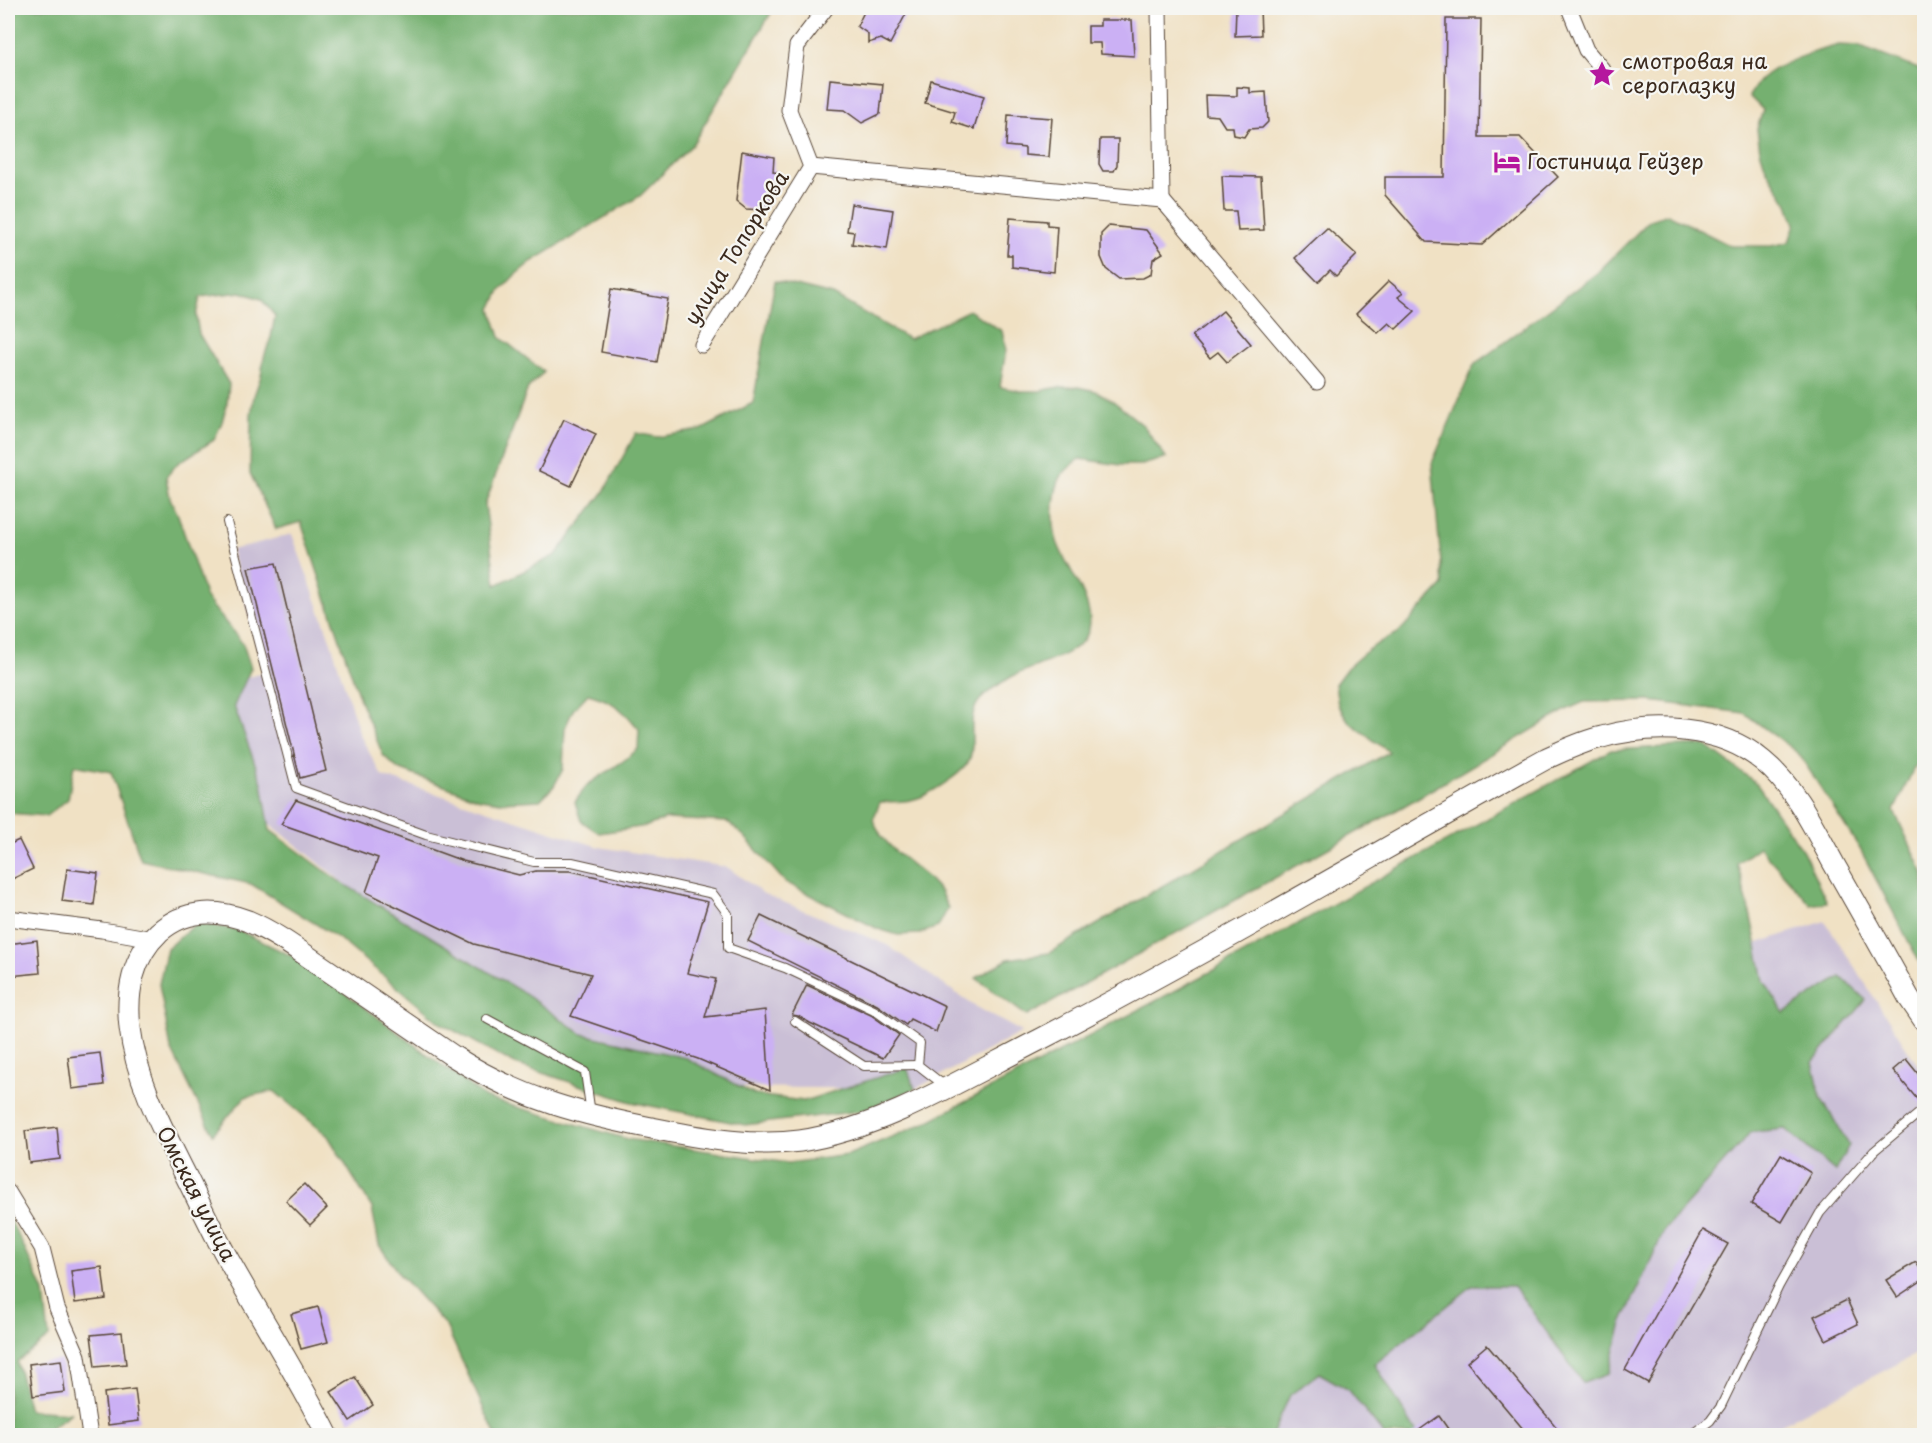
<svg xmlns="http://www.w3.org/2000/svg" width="1932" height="1443" font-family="'Playpen Sans',sans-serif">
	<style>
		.industrial { fill: #cabfd6 }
		.forest { fill: #74b06f; stroke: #586d46; stroke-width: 1.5 }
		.building { fill: #cbb0f4 }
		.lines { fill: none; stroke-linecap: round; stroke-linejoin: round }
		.service-casing { stroke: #564537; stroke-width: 10 }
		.minor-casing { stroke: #564537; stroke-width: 17 }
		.secondary-casing { stroke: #564537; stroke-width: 23 }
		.service { stroke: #fff; stroke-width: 8 }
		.minor { stroke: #fff; stroke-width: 15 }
		.secondary { stroke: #fff; stroke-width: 21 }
		.labels { text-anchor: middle; stroke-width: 4.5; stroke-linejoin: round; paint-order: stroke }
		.poi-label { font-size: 21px; fill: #3b2a1e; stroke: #f6f6f2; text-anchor: start }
		.street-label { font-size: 21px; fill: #3b2a1e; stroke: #f6f6f2 }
	</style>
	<rect width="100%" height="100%" fill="#f6f6f2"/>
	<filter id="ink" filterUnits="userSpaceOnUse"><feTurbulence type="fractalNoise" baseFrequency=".0167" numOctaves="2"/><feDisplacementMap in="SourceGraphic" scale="12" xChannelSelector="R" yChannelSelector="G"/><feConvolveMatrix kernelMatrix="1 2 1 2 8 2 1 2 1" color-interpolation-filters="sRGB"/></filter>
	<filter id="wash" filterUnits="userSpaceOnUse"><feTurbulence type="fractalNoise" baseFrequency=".008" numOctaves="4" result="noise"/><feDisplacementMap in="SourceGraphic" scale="24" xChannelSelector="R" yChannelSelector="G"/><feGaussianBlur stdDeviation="1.35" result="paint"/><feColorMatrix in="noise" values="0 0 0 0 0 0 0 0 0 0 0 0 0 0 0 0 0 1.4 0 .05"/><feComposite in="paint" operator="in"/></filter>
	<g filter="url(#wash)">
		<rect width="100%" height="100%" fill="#f0e1c4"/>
		<g class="industrial">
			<polygon points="292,534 329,636 360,735 382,776 599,847 727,867 764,894 887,945 976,1007 1022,1032 915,1089 708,1087 582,1064 368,902 254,811 221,683 265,673 231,550"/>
			<polygon points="1825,921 1924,1075 1924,1350 1768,1431 1769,1435 1128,1436 1707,960"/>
		</g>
		<g class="forest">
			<path d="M 8,8 L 774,8 L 692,145 L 640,196 L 531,262 L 514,276 L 500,291 L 491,309 L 500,337 L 544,372 L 528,388 L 485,504 L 496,585 L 556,555 L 603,493 L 636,433 L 657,437 L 701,430 L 753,403 L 775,281 L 833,295 L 909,339 L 969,310 L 1002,331 L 1006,350 L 1000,387 L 1021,391 L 1039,391 L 1059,387 L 1078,387 L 1096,391 L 1112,400 L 1144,426 L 1166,458 L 1142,465 L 1121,465 L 1080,459 C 1060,473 1057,479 1054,504 C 1053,519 1053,535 1060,549 C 1069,570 1095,604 1089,629 C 1083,655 1034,665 1013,676 C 1002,682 988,691 980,700 C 966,716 976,740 970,758 C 966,772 934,791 921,797 C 908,802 894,802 880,802 L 873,820 L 882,837 L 895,851 L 927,877 L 940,891 L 948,908 L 938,927 L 919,934 L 898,935 L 878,929 L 785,882 L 744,836 L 727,822 L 666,819 L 647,826 L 599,833 L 581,821 L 575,802 L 587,785 L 622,762 L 638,749 L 639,729 C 622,709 614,701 588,694 L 573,710 L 565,728 L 563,769 L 554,786 L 540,800 L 501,802 L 480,799 L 398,769 L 383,755 L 360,700 L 301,522 L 276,529 L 250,473 L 251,415 L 254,396 L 261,376 L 264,357 L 271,337 L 275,316 L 261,299 L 241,292 L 200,297 L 196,316 L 199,334 L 229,384 L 227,403 L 222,422 L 214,440 L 178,463 L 166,477 L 170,498 L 178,515 L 206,598 L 243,644 L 251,668 L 234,706 L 262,783 L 270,830 L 339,881 L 525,994 L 582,1034 L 686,1058 L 755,1095 L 804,1101 L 907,1068 L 915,1089 L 861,1111 L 745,1125 L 631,1102 L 515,1064 L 440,1023 L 337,937 L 251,884 L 141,860 L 111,772 L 74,765 L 68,799 L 46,816 L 8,813 Z"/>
			<path d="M 1839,45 L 1858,46 L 1924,71 L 1924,757 L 1913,770 L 1894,811 L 1924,874 L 1924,971 L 1860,849 L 1799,754 L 1744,713 L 1650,701 L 1584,702 L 1566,710 L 1404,806 L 1027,1016 L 976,978 L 1008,959 L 1049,953 L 1389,752 L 1349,722 L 1338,705 L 1335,684 L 1347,668 L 1363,654 L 1380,642 L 1398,633 L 1443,585 L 1432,463 L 1474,365 L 1597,273 L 1650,220 L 1668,214 L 1731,246 L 1771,246 L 1789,242 L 1795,224 L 1788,204 L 1766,169 L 1760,150 L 1757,129 L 1763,110 L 1749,96 C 1753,91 1756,84 1760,80 C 1775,64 1818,50 1839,45 Z"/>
			<polygon points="1705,745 1756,783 1803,851 1827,902 1811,905 1759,847 1737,863 1751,917 1764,981 1784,1013 1841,977 1866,1000 1813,1062 1821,1098 1849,1145 1835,1171 1785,1129 1751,1132 1665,1229 1622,1323 1608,1374 1583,1383 1514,1286 1472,1286 1375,1364 1418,1435 1384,1435 1349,1390 1319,1373 1290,1395 1272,1435 496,1436 446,1326 399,1274 379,1245 372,1208 328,1136 274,1091 245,1097 213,1134 171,1049 159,984 167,948 197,923 238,930 302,961 486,1098 627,1139 788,1163 848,1155 925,1123 1216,969 1611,750"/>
			<polygon points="8,1216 23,1245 44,1292 49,1337 17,1362 29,1410 71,1413 40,1435 8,1435"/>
		</g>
		<g id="blocks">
			<g class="building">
				<polygon points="866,8 909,8 890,44 881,39 868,43 868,34 857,26"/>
				<polygon points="1236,8 1260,8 1261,35 1235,36"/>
				<polygon points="1446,19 1481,19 1479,137 1520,137 1558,177 1482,245 1426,242 1385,195 1385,177 1444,177"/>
				<polygon points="1100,20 1132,20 1134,56 1101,54 1100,43 1088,43 1088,26 1100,26"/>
				<polygon points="830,79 883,84 880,114 862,123 844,110 827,109"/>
				<polygon points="931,80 984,96 974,129 952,122 955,112 925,103"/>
				<polygon points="1237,87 1250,88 1250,93 1266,92 1268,122 1262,128 1249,129 1244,137 1234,135 1233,127 1225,127 1218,116 1206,115 1205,95 1237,96"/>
				<polygon points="1008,115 1052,118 1049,157 1025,155 1025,148 1006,146"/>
				<polygon points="1100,139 1118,139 1117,165 1114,171 1103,171 1099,164"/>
				<polygon points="742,151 774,157 773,172 780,173 779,189 773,190 769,203 763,210 746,209 736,201"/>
				<polygon points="1222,176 1261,177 1264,230 1238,231 1236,211 1224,211"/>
				<polygon points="851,204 893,210 887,249 852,244 854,232 847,231"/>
				<polygon points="1010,218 1047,221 1047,225 1057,226 1054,272 1012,267 1012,255 1007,255"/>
				<polygon points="1109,226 1146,230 1163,253 1153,259 1151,274 1143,278 1119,279 1106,269 1101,257 1101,234"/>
				<polygon points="1327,228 1357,255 1336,276 1330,270 1318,282 1295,258"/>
				<polygon points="1389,281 1403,293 1398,297 1415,311 1396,329 1389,323 1378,333 1356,314"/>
				<polygon points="611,289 668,299 657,362 601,352"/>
				<polygon points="1223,311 1251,344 1227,362 1218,352 1210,358 1192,336"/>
				<polygon points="564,419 596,434 571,486 539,471"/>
				<polygon points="276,563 326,771 300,778 248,568"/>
				<polygon points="296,800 463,861 519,875 536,871 571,871 708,902 687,973 716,979 705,1017 765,1010 770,1090 698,1059 571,1016 591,974 474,944 366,892 378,858 281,824"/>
				<polygon points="19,840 33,869 8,881 8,845"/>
				<polygon points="67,869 98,873 94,905 62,901"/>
				<polygon points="761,916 945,1006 936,1032 910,1019 906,1025 877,1005 748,941"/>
				<polygon points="37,940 40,973 9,976 8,944"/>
				<polygon points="807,985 871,1015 899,1035 883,1058 810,1023 798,1016 792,1015"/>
				<polygon points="100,1053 104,1085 72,1089 68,1057"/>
				<polygon points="1906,1059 1924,1081 1924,1103 1921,1104 1893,1070"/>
				<polygon points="57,1127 60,1159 29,1163 25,1131"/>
				<polygon points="1781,1154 1811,1173 1782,1222 1751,1204"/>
				<polygon points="304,1184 327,1208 310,1225 286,1201"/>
				<polygon points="1703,1230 1728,1244 1648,1383 1625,1370"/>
				<polygon points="1916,1262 1924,1275 1924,1279 1897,1297 1886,1280"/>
				<polygon points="102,1267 106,1299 75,1303 71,1271"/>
				<polygon points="1847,1300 1858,1324 1826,1340 1814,1316"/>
				<polygon points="318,1307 328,1342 301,1349 291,1314"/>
				<polygon points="122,1332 126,1364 95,1367 91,1335"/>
				<polygon points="1487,1345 1564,1436 1529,1436 1467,1362"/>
				<polygon points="61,1360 65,1392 33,1396 29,1364"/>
				<polygon points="355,1377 373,1405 350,1421 331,1392"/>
				<polygon points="135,1389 139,1421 108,1425 104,1393"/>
				<polygon points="1439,1416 1453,1436 1411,1436"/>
			</g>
		</g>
	</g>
	<g filter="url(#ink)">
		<use href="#blocks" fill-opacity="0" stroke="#564537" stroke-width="1.5"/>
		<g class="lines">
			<defs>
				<g id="service">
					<polyline points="227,522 296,788 426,835 534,862 572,862 713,894 728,914 728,948 785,968 874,1010 920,1043 918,1065 945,1086"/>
					<polyline points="487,1019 585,1072 591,1114"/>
					<polyline points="795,1021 864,1066 918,1065"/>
					<polyline points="1689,1436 1710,1421 1721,1406 1779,1286 1820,1213 1874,1151 1924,1109"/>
				</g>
				<g id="minor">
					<polyline points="1159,8 1162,200"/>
					<polyline points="1569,8 1586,50 1602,69"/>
					<polyline points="811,167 1162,200 1317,382"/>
					<polyline points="702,345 811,167 789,110 797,46 826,8"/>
					<polyline points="8,918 102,930 153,939"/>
					<polyline points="8,1192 42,1248 57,1308 78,1356 90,1436"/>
				</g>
				<path id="secondary" d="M 328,1436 C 296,1372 257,1312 223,1250 C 209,1224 197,1198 184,1172 C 162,1128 136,1079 130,1028 C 126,994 132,957 159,932 C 185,909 217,909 248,921 C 276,933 301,952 326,969 C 368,998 410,1027 453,1056 C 522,1100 583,1115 662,1130 C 707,1139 755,1147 800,1141 C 882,1129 966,1077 1039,1040 C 1211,951 1377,852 1547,758 C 1565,750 1583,741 1602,737 C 1654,723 1720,725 1763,761 C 1796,788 1815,830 1835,866 C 1860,910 1885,954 1909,998 L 1924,1020"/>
			</defs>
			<use href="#service" class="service-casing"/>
			<use href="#minor" class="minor-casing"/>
			<use href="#secondary" class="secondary-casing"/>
			<use href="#service" class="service"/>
			<use href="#minor" class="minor"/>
			<use href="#secondary" class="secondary"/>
		</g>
	</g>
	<defs>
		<symbol id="sight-bare" viewBox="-9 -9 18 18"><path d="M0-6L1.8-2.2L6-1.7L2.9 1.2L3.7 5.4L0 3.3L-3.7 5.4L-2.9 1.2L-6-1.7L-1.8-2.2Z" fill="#b5179e" stroke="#f6f6f2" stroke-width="2.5" paint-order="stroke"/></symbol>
		<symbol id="hotel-bare" viewBox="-9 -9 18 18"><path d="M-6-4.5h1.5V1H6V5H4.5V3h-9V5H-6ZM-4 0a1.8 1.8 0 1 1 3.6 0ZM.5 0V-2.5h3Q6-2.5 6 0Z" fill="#b5179e" stroke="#f6f6f2" stroke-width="2.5" paint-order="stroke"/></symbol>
	</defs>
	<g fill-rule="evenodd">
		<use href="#sight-bare" x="1583" y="55" width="38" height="38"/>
		<use href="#hotel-bare" x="1488" y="143" width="38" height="38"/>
	</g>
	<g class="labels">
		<g class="poi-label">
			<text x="1622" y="69">смотровая на<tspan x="1622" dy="24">сероглазку</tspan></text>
			<text x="1527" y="169">Гостиница Гейзер</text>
		</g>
		<g class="street-label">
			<text transform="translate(737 248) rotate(-58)" y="7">улица Топоркова</text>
			<text transform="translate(196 1194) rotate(63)" y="7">Омская улица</text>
		</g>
	</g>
	<rect width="1932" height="1443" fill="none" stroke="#f6f6f2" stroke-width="30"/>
</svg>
